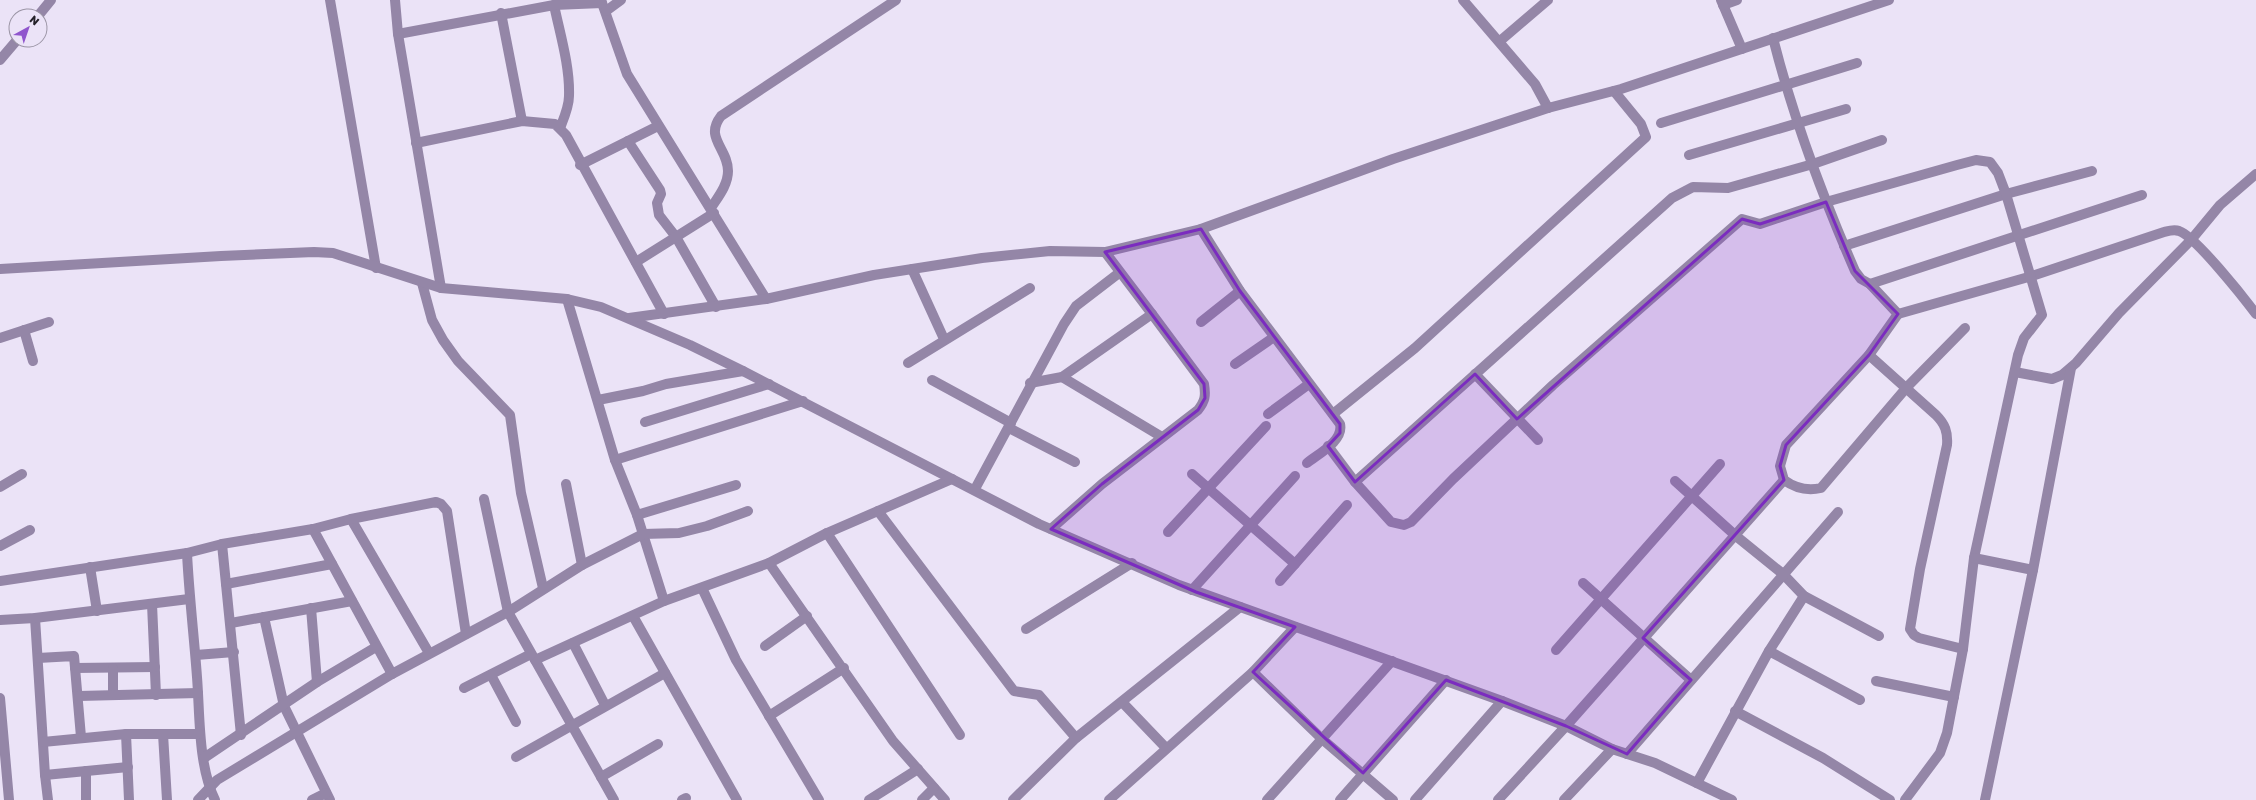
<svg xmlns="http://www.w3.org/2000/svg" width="2256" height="800" font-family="'Golos Text',sans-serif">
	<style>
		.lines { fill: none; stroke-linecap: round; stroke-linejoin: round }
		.minor { stroke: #9486a7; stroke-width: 10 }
		.tertiary { stroke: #9486a7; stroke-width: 10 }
		.marked { fill: #7b2cbf; fill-opacity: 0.2; stroke: #7b2cbf; stroke-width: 3; stroke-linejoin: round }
	</style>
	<rect width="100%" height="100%" fill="#ebe3f7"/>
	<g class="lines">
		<g class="minor">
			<polyline points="330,0 376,268"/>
			<polyline points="395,0 398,34 441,288"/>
			<polyline points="601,0 627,74 766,299"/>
			<polyline points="1463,0 1535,84 1548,108"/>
			<polyline points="1721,0 1742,49"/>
			<path d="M 554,5 C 560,34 570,66 569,96 C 569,107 564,118 560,128"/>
			<polyline points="1723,5 1737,0"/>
			<polyline points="606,11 621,0"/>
			<polyline points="501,13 522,121"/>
			<polyline points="38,16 51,0"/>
			<polyline points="398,34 554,5 602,3"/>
			<path d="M 1773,38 C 1793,117 1822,195 1855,271 L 1861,279 L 1870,284 L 1898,314 L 1869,355 L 1786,445 L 1780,466 L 1784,480 C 1795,488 1808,491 1821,488 L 1907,387 L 1965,328"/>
			<polyline points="1500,41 1548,0"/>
			<polyline points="0,60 17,40"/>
			<polyline points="1661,123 1857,63"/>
			<polyline points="628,141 660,190 661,194 657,203 659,215 676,237 716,307"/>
			<polyline points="416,143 522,121 555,124 566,135 664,314"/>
			<polyline points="1689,155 1846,109"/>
			<polyline points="580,165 658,126"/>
			<path d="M 711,208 C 718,197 728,185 728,171 C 728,148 704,138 721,116 L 896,0"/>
			<path d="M 1201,229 L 1240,291 L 1340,424 C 1344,441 1318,454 1307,463"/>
			<polyline points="1844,246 2006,194 2092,171"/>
			<polyline points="636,262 714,213"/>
			<polyline points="912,269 944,339"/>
			<polyline points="422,283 432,320 443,340 458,361 510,415 521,493 543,588"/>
			<polyline points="1870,284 2142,195"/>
			<polyline points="567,299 615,460 637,515 664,601"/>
			<path d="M 1898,314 L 2032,276 L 2164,232 C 2168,231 2174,229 2179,231 C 2195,236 2244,298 2256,314"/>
			<polyline points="1201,322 1240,291"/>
			<polyline points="24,330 33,361"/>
			<polyline points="0,338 49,322"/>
			<path d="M 1869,355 L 1936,415 C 1945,424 1948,432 1947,445 L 1920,569 L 1910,629 L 1914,635 L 1919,638 L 1963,649"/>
			<polyline points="908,363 1030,288"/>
			<polyline points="1235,364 1274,337"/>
			<polyline points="2015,372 2052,379 2062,375 2076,363 2119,313 2191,240 2220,205 2256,174"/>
			<polyline points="1475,374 1538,440"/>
			<polyline points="1062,377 1162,437"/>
			<polyline points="932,380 1011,423"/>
			<polyline points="1030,383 1062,377 1152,314 1105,252"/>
			<polyline points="598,400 643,391 666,384 743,371"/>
			<polyline points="1268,414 1309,384"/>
			<polyline points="1333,414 1415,348 1646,137 1641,124 1614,91"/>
			<polyline points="645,422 769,384"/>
			<polyline points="1009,428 1075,462"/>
			<polyline points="1328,446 1355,482 1391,522 1404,525 1411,522 1453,479 1553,385 1742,219 1760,224 1826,202 1957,165 1976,160 1990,162 1998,173 2006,194 2042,315 2024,338 2018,355 1974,558 1963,649 1947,733 1940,753 1905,800"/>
			<polyline points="615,460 803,401"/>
			<polyline points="1192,474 1295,564"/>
			<polyline points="1675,481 1736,536 1783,574 1804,596 1879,636"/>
			<polyline points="1355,482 1672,198 1693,187 1728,188 1813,164 1882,140"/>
			<polyline points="566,484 582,565"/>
			<polyline points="0,487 22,474"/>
			<polyline points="975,489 1064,324 1076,306 1119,273"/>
			<polyline points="484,499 508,612 614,800"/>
			<polyline points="878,511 1014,691 1039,695 1076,738"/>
			<polyline points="637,515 736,485"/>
			<polyline points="351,519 429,653"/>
			<polyline points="313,529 392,674"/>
			<path d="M 1051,529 L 1102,484 L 1198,410 C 1205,401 1206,396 1204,384 L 1152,314"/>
			<polyline points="1168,532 1266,426"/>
			<polyline points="827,533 960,735"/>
			<polyline points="222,544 241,735"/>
			<polyline points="0,546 30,530"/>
			<path d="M 187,553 C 189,594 194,636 197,677 C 200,715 198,765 215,800"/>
			<polyline points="1974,558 2033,570"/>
			<polyline points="769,563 893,741 945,800"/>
			<polyline points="90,567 97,611"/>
			<polyline points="0,581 187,553 222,544 313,529 351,519 436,502 441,504 447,511 466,634"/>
			<polyline points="1280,581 1347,505"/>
			<polyline points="1583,583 1691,680"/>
			<polyline points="226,584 332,564"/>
			<polyline points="702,588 736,660 819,800"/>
			<polyline points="1192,590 1295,476"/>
			<polyline points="152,604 156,695"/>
			<polyline points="311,608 317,682"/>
			<polyline points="633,616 737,800"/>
			<polyline points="264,617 284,706 330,800"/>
			<polyline points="35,618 45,775 48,800"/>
			<polyline points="0,620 35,618 189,599"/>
			<polyline points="231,623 352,601"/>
			<polyline points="1026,629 1132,563"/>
			<polyline points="573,643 605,705"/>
			<polyline points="765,646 807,616"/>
			<polyline points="1556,650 1720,464"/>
			<polyline points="1769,651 1860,700"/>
			<polyline points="196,655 234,652"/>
			<polyline points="38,658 74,656 81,737"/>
			<polyline points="535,660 664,601 769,563 827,533 952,479"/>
			<polyline points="75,668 155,667"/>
			<polyline points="113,668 113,695"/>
			<polyline points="1253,672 1322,739 1393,800"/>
			<polyline points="491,675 516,722"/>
			<polyline points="1876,681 1954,697"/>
			<polyline points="464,688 531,654"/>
			<polyline points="79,696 198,693"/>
			<polyline points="0,698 9,800"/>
			<polyline points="1122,702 1166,748"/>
			<polyline points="1735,711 1823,758 1890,800"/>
			<polyline points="769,716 844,668"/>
			<polyline points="126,734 129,800"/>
			<polyline points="163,734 167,800"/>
			<polyline points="43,742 126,734 199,734"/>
			<polyline points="1627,754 1838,512"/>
			<polyline points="516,757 665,673"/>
			<polyline points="204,758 317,682 376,647"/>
			<polyline points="86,771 86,800"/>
			<polyline points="45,775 128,767"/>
			<polyline points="601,777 658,744"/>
			<polyline points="1697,783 1769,651 1804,596"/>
			<polyline points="198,800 217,780 392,674 508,612 582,565 643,534 679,533 707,526 748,511"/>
			<polyline points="312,800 326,793"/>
			<polyline points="682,800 686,798"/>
			<polyline points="869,800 918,769"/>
			<polyline points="922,800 934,788"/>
			<polyline points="1013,800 1076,738 1240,607"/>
			<polyline points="1109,800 1253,672 1295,627"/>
			<polyline points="1267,800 1392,661"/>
			<polyline points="1340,800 1446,680"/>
			<polyline points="1415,800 1502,701"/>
			<polyline points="1498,800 1566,726 1784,480"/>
			<polyline points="1564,800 1612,749"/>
			<polyline points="1985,800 2033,570 2071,368"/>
		</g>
		<g class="tertiary">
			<polyline points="0,269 221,256 314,252 333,253 441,288 567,299 601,307 690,345 743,371 1039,524 1179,585 1502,701 1566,726 1612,749 1655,763 1732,800"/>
			<polyline points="629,318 766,299 874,275 982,258 1050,251 1105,252 1201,229 1393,159 1548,108 1621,89 1889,0"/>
		</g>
	</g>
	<path class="marked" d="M 1826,202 L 1855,271 L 1898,314 L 1869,355 L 1786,445 L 1780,466 L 1784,480 L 1643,638 L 1691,680 L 1627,754 L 1566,726 L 1446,680 L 1363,773 L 1253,672 L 1295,627 L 1196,592 L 1051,529 L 1102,484 L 1198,410 L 1205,398 L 1204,384 L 1105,252 L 1201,229 L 1240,291 L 1340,424 L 1340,433 L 1328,446 L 1355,482 L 1475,374 L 1517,419 L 1742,219 L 1760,224 Z"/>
	<g transform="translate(28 28) rotate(40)"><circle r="19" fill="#ebe3f7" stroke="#9b95a5"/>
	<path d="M0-3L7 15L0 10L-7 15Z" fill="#9056cd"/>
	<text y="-6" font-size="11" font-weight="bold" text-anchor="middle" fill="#242129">N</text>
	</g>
</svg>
